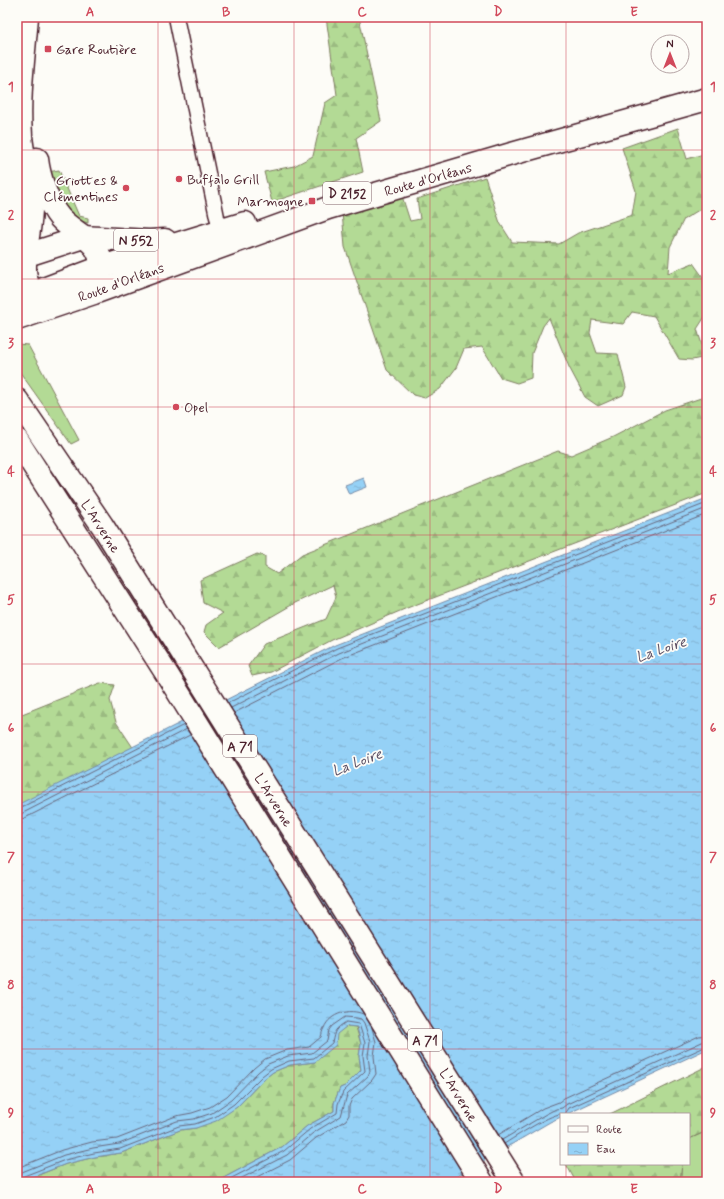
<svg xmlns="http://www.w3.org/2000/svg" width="724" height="1199" font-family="Mynerve,sans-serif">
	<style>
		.grass { fill: #b3da95; stroke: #7e7c60 }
		.forest { fill: url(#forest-firs); stroke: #7e7c60 }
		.water { fill: url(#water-ripples); stroke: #778aa5 }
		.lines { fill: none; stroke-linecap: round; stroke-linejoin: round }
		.shore { stroke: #68667c; stroke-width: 1 }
		.minor-casing { stroke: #4a1f2b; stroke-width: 17 }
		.primary-casing { stroke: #4a1f2b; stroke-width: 25 }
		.motorway-casing { stroke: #4a1f2b; stroke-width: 25 }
		.minor { stroke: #fdfcf7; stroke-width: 14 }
		.primary { stroke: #fdfcf7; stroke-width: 22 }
		.motorway { stroke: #fdfcf7; stroke-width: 22 }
		.grid { fill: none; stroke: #d1495b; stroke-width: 1; stroke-opacity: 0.55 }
		.poi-dot { fill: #d1495b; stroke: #fdfcf7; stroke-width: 1.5 }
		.labels { text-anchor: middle; stroke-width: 3.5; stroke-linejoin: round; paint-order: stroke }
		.shield { fill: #fdfcf7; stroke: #806168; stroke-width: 1 }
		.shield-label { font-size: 13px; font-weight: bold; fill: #4a1f2b }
		.poi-label { font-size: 14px; fill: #4a1f2b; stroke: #fdfcf7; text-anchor: start }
		.street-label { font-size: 14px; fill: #4a1f2b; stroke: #fdfcf7 }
		.water-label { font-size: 15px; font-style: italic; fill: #605468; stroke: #fdfcf7 }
		.neatline { fill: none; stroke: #d1495b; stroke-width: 1.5 }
		.grid-label { font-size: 13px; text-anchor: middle; font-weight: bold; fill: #d1495b }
	</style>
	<defs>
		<pattern id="forest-firs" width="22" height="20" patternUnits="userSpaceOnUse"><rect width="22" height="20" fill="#b3da95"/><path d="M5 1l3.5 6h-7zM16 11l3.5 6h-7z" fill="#9bbb81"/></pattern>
		<pattern id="water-ripples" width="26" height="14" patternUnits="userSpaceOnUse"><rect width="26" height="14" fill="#95d1f6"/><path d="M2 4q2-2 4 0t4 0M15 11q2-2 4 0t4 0" fill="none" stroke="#82b3d3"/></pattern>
	</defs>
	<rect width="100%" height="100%" fill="#fdfcf7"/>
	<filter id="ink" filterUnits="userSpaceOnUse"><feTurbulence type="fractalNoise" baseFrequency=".025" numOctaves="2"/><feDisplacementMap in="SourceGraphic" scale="8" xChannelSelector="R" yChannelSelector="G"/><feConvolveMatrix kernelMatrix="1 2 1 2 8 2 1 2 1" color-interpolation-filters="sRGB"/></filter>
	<g filter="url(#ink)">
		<g class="grass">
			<polygon points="59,170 79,216 88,218 88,223 74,219 65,211 48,172"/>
			<polygon points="17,344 28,345 79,440 71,444 17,368"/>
			<polygon points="707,1131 707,1182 680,1182 682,1164 689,1164 689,1139"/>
		</g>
		<g class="forest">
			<polygon points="326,17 359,17 381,121 356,138 363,172 272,202 264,172 294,166 313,156 325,103 337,95"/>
			<polygon points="678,128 687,159 707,153 707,205 684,219 670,247 668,273 693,263 703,277 706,315 697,329 706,357 692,360 679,359 654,316 632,312 623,324 592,320 590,333 597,353 618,354 626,387 623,395 598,406 585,397 569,367 549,318 543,326 532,353 531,378 517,383 501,378 482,347 464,349 456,368 440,389 425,398 413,395 387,370 345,247 342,212 401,193 410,221 420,219 417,199 485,177 500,223 512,242 559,244 578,233 632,215 636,191 622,148"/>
			<polygon points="707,396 707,493 407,608 332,640 271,672 252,676 248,666 264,644 326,619 336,597 333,585 295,603 219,647 204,632 206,625 223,613 203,603 200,580 257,554 265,556 265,567 277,574 302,554 332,542 558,451 571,455 613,437 665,410"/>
			<polygon points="100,683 115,685 110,700 116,722 136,752 17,814 17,716"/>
			<polygon points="347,1026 356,1027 361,1044 359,1056 361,1070 345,1086 340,1088 334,1103 334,1111 307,1126 282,1147 216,1182 21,1182 66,1164 95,1157 121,1153 180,1130 196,1128 237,1107 264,1079 273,1072 290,1065 315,1062 337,1033"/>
			<polygon points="707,1066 707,1131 689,1139 689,1114 610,1114"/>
			<polygon points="566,1164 682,1164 680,1182 576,1182"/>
		</g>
		<g class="water">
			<polygon points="364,478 367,487 349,494 345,485"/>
			<polygon points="707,498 707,1049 567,1114 561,1114 561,1117 550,1122 447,1182 216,1182 282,1147 307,1126 334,1111 334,1103 340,1088 345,1086 361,1070 359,1056 361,1044 357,1027 347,1026 337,1034 336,1045 315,1062 290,1065 273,1072 264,1079 237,1107 216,1121 196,1128 180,1130 121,1153 95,1157 66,1164 20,1182 17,1182 17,805 335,645"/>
		</g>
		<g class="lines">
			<g class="shore">
				<polyline points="228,703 337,648 707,503"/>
				<polyline points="231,708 339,653 707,508"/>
				<polyline points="234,713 342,658 707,514"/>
				<polyline points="17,809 20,808 184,725"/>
				<polyline points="17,814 23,813 187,729"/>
				<polyline points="17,820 25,818 190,735"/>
				<polyline points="565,1114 569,1108 707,1046"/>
				<polyline points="498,1135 543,1108 559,1102 564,1098 699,1036 707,1035"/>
				<polyline points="502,1140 546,1114 556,1109 562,1108 567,1104 702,1042 707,1041"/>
				<path d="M 504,1144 C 514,1138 554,1111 563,1114"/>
				<path d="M 17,1168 L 62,1150 L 92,1142 L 117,1139 L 176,1116 L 192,1113 L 210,1107 L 227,1096 L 254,1068 L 265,1059 L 287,1050 L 309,1047 L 321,1037 C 322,1034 322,1031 324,1028 C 330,1013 350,1008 363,1014"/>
				<polyline points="17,1176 22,1172 64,1155 93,1148 119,1144 177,1121 194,1119 212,1113 231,1100 258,1072 268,1064 288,1056 312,1053 327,1041 329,1030 332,1026 345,1017 357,1018 361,1019 364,1023 370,1041 368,1056 370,1071 368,1076 347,1095 341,1116 313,1133 287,1155 234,1182"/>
				<path d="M 21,1182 L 21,1179 L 24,1176 L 65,1160 L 94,1153 L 120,1149 L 179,1126 L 195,1124 L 215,1117 L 234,1104 L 262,1076 L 271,1069 L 289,1061 L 314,1058 L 332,1043 C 335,1030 334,1030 346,1022 L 359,1024 L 365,1043 L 363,1056 L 365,1071 L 343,1092 L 338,1104 L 337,1113 L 310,1129 L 284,1151 L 224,1182"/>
				<polyline points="247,1182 290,1160 316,1138 346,1120 349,1115 349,1106 352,1099 372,1080 376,1074 374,1056 376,1042 372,1028"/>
			</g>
			<defs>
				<polyline id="minor" points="176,17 217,217 221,230"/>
				<g id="primary">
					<path d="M 27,17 C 24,56 18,96 21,136 C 23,158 30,180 31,202 C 33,238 11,275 40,304"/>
					<path d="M 37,159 C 39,177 48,204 60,218 C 75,235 100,239 101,265 C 102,270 99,276 97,280"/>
					<polyline points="19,267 24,256 83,237 149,241 165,240"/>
					<polyline points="17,299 102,267 245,223"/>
					<polyline points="17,319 94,293 328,208 508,155 707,99"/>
				</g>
				<g id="motorway">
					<polyline points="17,400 102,525 514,1182"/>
					<polyline points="17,440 168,676 482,1182"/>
				</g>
			</defs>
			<use href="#minor" class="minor-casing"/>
			<use href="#primary" class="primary-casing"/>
			<use href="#motorway" class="motorway-casing"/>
			<use href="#minor" class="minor"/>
			<use href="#primary" class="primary"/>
			<use href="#motorway" class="motorway"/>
		</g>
	</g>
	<path class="grid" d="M 158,17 L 158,1182M 294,17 L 294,1182M 430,17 L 430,1182M 566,17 L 566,1114M 17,150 L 707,150M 17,279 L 707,279M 17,407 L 707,407M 17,535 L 707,535M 17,664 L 707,664M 17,792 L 707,792M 17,920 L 707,920M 17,1049 L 707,1049M 566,1164 L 566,1182"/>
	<g class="poi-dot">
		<rect x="44" y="45" width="8" height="8" rx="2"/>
		<circle cx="179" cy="179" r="4"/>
		<circle cx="126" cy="188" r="4"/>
		<rect x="308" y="197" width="8" height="8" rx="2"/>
		<circle cx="176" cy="407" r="4"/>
	</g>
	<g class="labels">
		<g class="shield">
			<rect x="323" y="182" width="48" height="22" rx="3"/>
			<rect x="114" y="229" width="44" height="22" rx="3"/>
			<rect x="223" y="735" width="34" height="22" rx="3"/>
			<rect x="408" y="1029" width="34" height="22" rx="3"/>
		</g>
		<g class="shield-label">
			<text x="347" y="198">D 2152</text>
			<text x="136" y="245">N 552</text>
			<text x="240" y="751">A 71</text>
			<text x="425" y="1045">A 71</text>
		</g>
		<g class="poi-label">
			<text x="56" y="54">Gare Routière</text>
			<text x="187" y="184">Buffalo Grill</text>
			<text x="118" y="185" text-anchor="end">Griottes &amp;<tspan x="118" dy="16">Clémentines</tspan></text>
			<text x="304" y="206" text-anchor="end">Marmogne</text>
			<text x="184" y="412">Opel</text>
		</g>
		<g class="street-label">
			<text transform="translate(428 179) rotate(-16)" y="5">Route d'Orléans</text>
			<text transform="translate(121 282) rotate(-20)" y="5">Route d'Orléans</text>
			<text transform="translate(101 526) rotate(57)" y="5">L'Arverne</text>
			<text transform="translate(274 800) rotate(58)" y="5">L'Arverne</text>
			<text transform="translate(459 1095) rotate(58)" y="5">L'Arverne</text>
		</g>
		<g class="water-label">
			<text transform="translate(661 649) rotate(-19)" y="5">La Loire</text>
			<text transform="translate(357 762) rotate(-21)" y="5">La Loire</text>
		</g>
	</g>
	<rect width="724" height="1199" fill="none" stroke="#fdfcf7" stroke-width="44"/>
	<rect x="560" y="1113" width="130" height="52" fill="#fdfcf7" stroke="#b5a4a5"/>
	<rect x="568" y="1126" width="20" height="6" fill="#fdfcf7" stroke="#b5a4a5"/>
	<text x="596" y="1133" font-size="12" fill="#4a1f2b">Route</text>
	<rect x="568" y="1143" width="20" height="12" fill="url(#water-ripples)" stroke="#b5a4a5"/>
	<text x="596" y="1153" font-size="12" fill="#4a1f2b">Eau</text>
	<g transform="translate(670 54)"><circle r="19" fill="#fdfcf7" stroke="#b5a4a5"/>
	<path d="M0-3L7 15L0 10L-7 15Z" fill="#d1495b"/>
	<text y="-6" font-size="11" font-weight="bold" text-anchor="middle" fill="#4a1f2b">N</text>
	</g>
	<rect x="22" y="22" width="680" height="1155" class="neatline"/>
	<g class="grid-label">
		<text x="90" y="16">A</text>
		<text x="226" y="16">B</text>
		<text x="362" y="16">C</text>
		<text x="498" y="16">D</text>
		<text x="634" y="16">E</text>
		<text x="11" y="91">1</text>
		<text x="713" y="91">1</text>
		<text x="11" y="219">2</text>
		<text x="713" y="219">2</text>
		<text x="11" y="347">3</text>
		<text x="713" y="347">3</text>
		<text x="11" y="476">4</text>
		<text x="713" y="476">4</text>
		<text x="11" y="604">5</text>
		<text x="713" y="604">5</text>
		<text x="11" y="732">6</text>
		<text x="713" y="732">6</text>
		<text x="11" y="861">7</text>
		<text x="713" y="861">7</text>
		<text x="11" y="989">8</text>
		<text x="713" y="989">8</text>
		<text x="11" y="1117">9</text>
		<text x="713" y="1117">9</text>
		<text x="90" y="1193">A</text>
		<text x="226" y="1193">B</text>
		<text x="362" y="1193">C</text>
		<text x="498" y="1193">D</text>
		<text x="634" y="1193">E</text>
	</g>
</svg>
